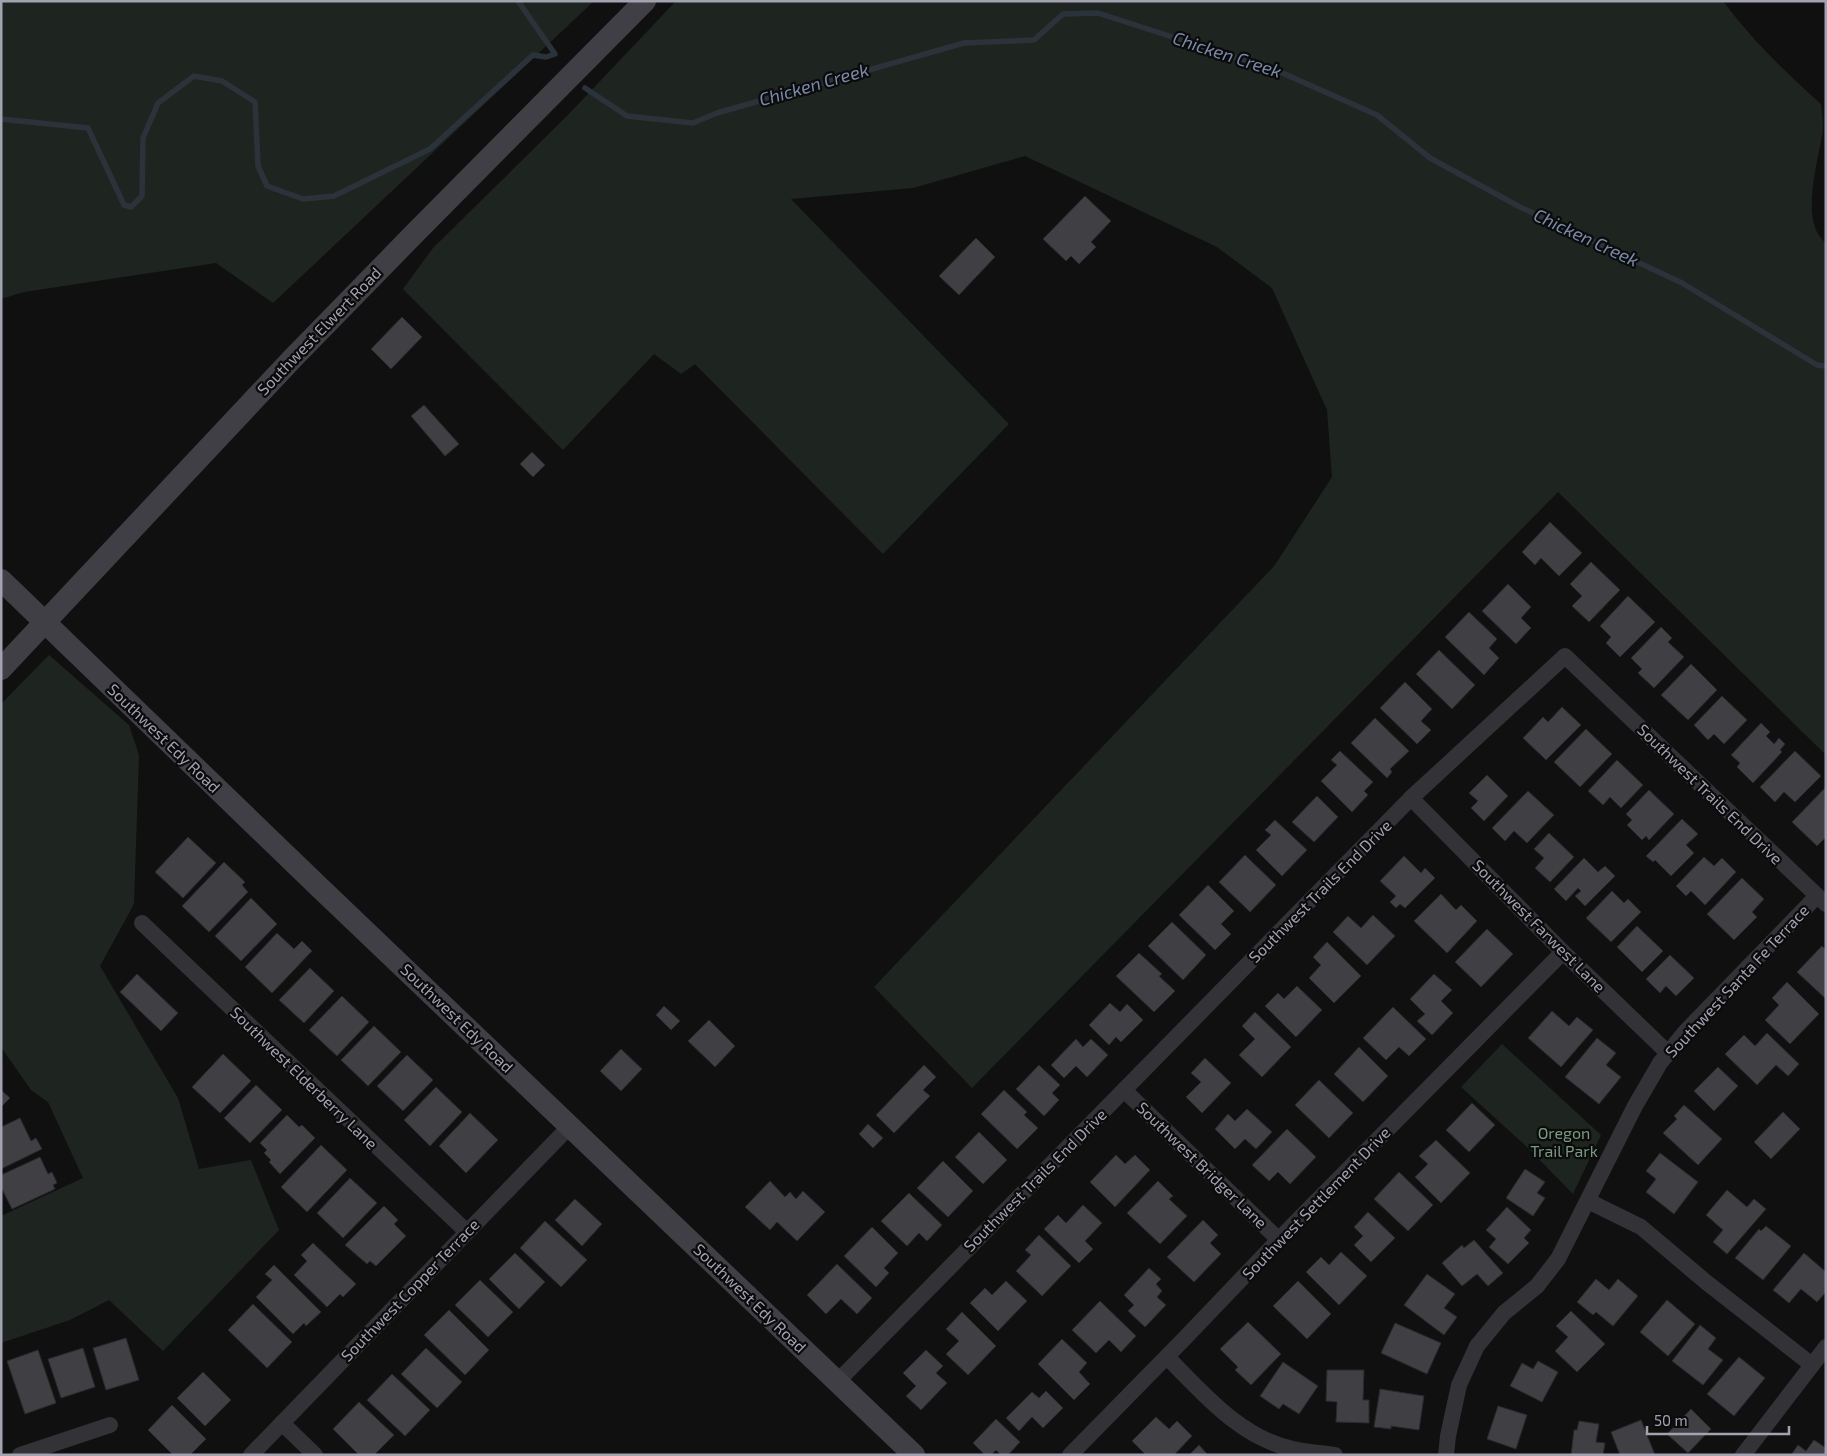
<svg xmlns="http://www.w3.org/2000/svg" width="1827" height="1456" font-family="'Exo 2',sans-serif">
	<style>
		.green { fill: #1e2520 }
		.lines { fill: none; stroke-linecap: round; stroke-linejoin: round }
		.stream { stroke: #2c323a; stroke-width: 5.5 }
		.building { fill: #3f3f44; stroke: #2a2a2d }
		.street { stroke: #333337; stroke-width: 16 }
		.secondary { stroke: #3f3f45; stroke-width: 22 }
		.labels { text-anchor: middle; stroke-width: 4.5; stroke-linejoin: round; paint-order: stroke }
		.street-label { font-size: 16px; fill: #a2a3b1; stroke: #0b0b0c }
		.park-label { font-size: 16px; fill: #7a9a82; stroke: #0b0b0c }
		.water-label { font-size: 18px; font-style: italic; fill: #7a8baa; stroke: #0b0b0c }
	</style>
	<rect width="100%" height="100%" fill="#101011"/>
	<g class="green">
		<polygon points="1,1 594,1 273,303 216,263 24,292 1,299"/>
		<path d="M 676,1 L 1723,1 C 1752,40 1785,72 1821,104 C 1822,114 1824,125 1822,135 C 1818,163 1799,223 1826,243 L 1826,755 L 1558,492 L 972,1088 L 874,987 L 1275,565 L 1332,477 L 1327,410 L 1272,288 L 1217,247 L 1025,156 L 913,188 L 791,199 L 1009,424 L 883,554 L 695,364 L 681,374 L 654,354 L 563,450 L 403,289 L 433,248 L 567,116 Z"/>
		<polygon points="49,655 129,725 139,755 134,904 100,966 178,1098 199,1169 251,1160 279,1230 163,1351 109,1300 70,1320 1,1343 1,1216 83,1178 48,1102 31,1090 1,1047 1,704"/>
		<polygon points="1502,1044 1601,1135 1573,1194 1527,1147 1461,1087"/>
	</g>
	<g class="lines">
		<g class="stream">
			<polyline points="585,88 627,116 693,123 717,113 964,43 1034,40 1063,14 1098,13 1278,71 1377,115 1430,158 1518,206 1682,283 1817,365 1826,366"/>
			<polyline points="1,119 88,128 124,205 131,207 142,196 143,138 158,103 194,76 222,81 255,102 258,166 267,186 303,199 334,196 430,149 533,55 546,57 555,54 518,1"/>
		</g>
	</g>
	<g class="building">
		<polygon points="1085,196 1111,221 1091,242 1096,247 1079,264 1071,256 1066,261 1043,239"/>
		<polygon points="976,238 995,257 959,295 939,276"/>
		<polygon points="402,317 422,337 391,369 371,349"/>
		<polygon points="424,405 459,444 445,456 411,416"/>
		<polygon points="532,452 545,465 533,477 520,464"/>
		<polygon points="1550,522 1582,553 1559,576 1541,558 1535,565 1522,552"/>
		<polygon points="1591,562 1620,590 1589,622 1572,606 1582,596 1570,584"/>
		<polygon points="1508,584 1531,607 1521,618 1531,628 1516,644 1482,611"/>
		<polygon points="1628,596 1655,622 1620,657 1606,643 1611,637 1600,626"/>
		<polygon points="1469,612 1497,639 1489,648 1499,658 1484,675 1445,637"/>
		<polygon points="1661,627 1672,638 1668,642 1684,657 1654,688 1638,673 1642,669 1631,658"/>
		<polygon points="1439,650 1475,685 1452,709 1416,674"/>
		<polygon points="1691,664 1717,690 1688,720 1661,695"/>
		<polygon points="1405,682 1432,709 1421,721 1431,730 1417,744 1380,708"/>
		<polygon points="1722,696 1747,720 1724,744 1714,734 1708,740 1694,725"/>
		<polygon points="1562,707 1581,725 1546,760 1523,738 1543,717 1548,722"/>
		<polygon points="1375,718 1409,751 1390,769 1392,772 1387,778 1351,743"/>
		<polygon points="1761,723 1770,732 1766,736 1774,744 1779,738 1785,744 1780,750 1782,752 1753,783 1737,767 1740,763 1731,755"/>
		<polygon points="1586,729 1612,754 1580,787 1554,762"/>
		<polygon points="1340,751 1373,782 1364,791 1368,795 1352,812 1321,781 1337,765 1331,760"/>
		<polygon points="1795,751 1821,776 1795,802 1784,792 1775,802 1760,787"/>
		<polygon points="1617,760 1643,785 1621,808 1610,797 1603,805 1588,791"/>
		<polygon points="1487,775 1508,796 1484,821 1471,808 1478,801 1469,793"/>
		<polygon points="1825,788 1826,837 1817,846 1792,822"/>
		<polygon points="1649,790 1674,814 1649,840 1646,836 1642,840 1627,825 1632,820 1626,814"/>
		<polygon points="1528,791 1554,815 1527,843 1514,831 1505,841 1492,828"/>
		<polygon points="1317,796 1338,817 1314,842 1292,822"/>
		<polygon points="1682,819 1698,834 1686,845 1694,853 1671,876 1655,860 1653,862 1646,856"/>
		<polygon points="1275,820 1307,850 1282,876 1256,850 1271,835 1265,830"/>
		<polygon points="1549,833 1574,857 1550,882 1535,868 1544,858 1534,849"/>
		<polygon points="188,837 216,863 183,898 155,872"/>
		<polygon points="1245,855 1276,885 1250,912 1219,882"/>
		<polygon points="1404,856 1421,873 1425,868 1435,878 1405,908 1400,904 1396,908 1390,902 1396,896 1380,881"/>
		<polygon points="1704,857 1714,866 1722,858 1736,872 1705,905 1691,891 1686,896 1676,886"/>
		<polygon points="1584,858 1598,872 1605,866 1615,876 1585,906 1575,896 1581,891 1578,888 1566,901 1554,889"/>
		<polygon points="224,862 245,882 242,885 248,892 209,932 182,906"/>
		<polygon points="1742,878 1764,899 1752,912 1757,917 1734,940 1707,914"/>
		<polygon points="1208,885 1234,911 1221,924 1231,934 1215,950 1179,915"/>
		<polygon points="1612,891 1624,903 1628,899 1641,912 1611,942 1586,918"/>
		<polygon points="1441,894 1456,910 1461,905 1477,921 1447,953 1414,921"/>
		<polygon points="251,898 277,924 241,961 215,936"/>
		<polygon points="1373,915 1395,936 1367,965 1333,932 1348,916 1361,928"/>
		<polygon points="1172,922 1206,955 1183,980 1148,946"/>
		<polygon points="1637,926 1663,951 1642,972 1617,947"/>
		<polygon points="1487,929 1513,954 1481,987 1455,962"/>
		<polygon points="277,933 294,949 302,941 312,951 272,993 245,967"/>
		<polygon points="1327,942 1361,976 1334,1003 1309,978 1321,965 1313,957"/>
		<polygon points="1822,946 1826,950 1826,999 1797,972"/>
		<polygon points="1139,953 1162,974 1159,976 1175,991 1154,1012 1116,976"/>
		<polygon points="1670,955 1694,978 1676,996 1666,986 1660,993 1646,979"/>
		<polygon points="310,968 334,991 304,1023 279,1000"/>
		<polygon points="137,974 178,1013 161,1031 120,992"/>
		<polygon points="1434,974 1452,990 1441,1001 1453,1013 1432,1035 1417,1021 1425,1014 1410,999"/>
		<polygon points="1787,982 1819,1014 1790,1044 1765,1020 1779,1005 1772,998"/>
		<polygon points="1297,986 1322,1010 1296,1037 1265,1006 1278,993 1284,999"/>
		<polygon points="342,996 369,1022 337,1056 309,1030"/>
		<polygon points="1110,1003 1120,1012 1127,1004 1143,1020 1121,1042 1116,1037 1109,1045 1089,1025"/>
		<polygon points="664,1006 680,1021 671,1030 656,1015"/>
		<polygon points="1393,1007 1426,1039 1409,1056 1399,1047 1386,1060 1363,1038"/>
		<polygon points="1552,1011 1569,1026 1577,1017 1593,1030 1561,1067 1528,1038"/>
		<polygon points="1255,1012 1291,1047 1262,1077 1239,1055 1255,1039 1242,1026"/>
		<polygon points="709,1020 735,1046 715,1067 688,1041"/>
		<polygon points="374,1026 401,1052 368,1086 341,1060"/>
		<polygon points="1767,1033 1799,1064 1788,1076 1776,1065 1757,1085 1725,1054 1744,1035 1755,1046"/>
		<polygon points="1597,1038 1616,1053 1606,1065 1621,1077 1599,1104 1565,1077"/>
		<polygon points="1076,1039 1083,1047 1091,1039 1108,1055 1087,1077 1076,1066 1064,1078 1051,1065"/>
		<polygon points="1359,1047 1388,1076 1363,1102 1334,1074"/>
		<polygon points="621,1049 642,1069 621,1091 600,1071"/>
		<polygon points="223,1054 251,1081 220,1113 192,1087"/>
		<polygon points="407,1055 433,1080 403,1111 377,1086"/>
		<polygon points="1205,1058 1231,1083 1202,1113 1186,1097 1201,1082 1191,1073"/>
		<polygon points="924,1065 936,1077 923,1090 930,1096 894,1133 876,1115"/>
		<polygon points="1039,1065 1060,1085 1052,1093 1059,1100 1044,1116 1016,1089"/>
		<polygon points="1718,1067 1738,1086 1714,1111 1694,1091"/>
		<polygon points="1319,1080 1353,1113 1329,1138 1295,1105"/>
		<polygon points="256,1085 282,1110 250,1143 224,1118"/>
		<polygon points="436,1087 462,1112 430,1146 404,1120"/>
		<polygon points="1,1090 10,1098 1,1107"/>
		<polygon points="1004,1090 1027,1112 1024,1115 1038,1128 1017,1149 981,1114"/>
		<polygon points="1472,1103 1495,1125 1469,1152 1446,1130"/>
		<polygon points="1684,1105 1722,1139 1698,1165 1663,1133 1677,1119 1674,1116"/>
		<polygon points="1247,1109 1272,1132 1256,1149 1245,1139 1235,1149 1215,1129 1228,1114 1235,1121"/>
		<polygon points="1783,1112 1800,1129 1771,1159 1754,1142"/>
		<polygon points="470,1113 498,1140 466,1173 439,1146"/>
		<polygon points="287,1115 299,1127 302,1125 315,1138 280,1174 269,1162 271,1160 264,1153 267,1150 260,1143"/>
		<polygon points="20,1118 31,1141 36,1138 42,1149 1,1169 1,1127"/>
		<polygon points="868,1124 883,1138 873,1148 859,1134"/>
		<polygon points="1287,1129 1316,1157 1290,1184 1278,1172 1269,1181 1252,1165"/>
		<polygon points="979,1132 1007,1160 983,1184 955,1157"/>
		<polygon points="1436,1140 1470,1173 1441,1203 1415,1177 1428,1164 1419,1156"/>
		<polygon points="321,1145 347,1170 307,1212 281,1187"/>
		<polygon points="1660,1153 1698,1182 1674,1214 1646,1192 1656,1179 1646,1171"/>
		<polygon points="1116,1155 1125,1164 1135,1155 1150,1170 1115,1207 1090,1182"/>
		<polygon points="40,1157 48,1174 52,1172 57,1183 53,1185 55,1189 12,1209 1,1187 1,1175"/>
		<polygon points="943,1161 973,1191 948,1217 917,1188"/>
		<polygon points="1525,1169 1545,1182 1537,1193 1545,1198 1533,1216 1506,1198"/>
		<polygon points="1399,1172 1433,1205 1408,1231 1374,1199"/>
		<polygon points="350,1178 377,1203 343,1238 317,1213"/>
		<polygon points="770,1181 785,1197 790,1192 796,1199 803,1191 825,1212 797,1241 777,1222 770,1230 745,1207"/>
		<polygon points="1158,1181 1173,1196 1169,1199 1187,1216 1160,1244 1127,1213"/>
		<polygon points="1727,1190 1747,1207 1754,1199 1766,1209 1727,1254 1713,1242 1723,1230 1706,1215"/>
		<polygon points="909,1193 942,1225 927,1241 919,1233 907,1246 881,1221"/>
		<polygon points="575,1199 602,1224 582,1246 555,1220"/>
		<polygon points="1083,1205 1102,1223 1085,1241 1093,1249 1079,1263 1044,1229 1058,1215 1066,1223"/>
		<polygon points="384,1206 398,1220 394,1224 406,1236 376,1266 370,1261 367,1264 345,1245"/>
		<polygon points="1507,1207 1531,1230 1524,1238 1529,1243 1508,1264 1489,1247 1496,1239 1486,1230"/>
		<polygon points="1368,1212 1395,1238 1371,1262 1354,1245 1363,1236 1354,1227"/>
		<polygon points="1203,1220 1218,1235 1210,1243 1221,1254 1194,1282 1167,1257"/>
		<polygon points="545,1221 587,1260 561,1287 520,1248"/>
		<polygon points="1766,1226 1791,1246 1763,1280 1735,1258 1759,1229 1761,1231"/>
		<polygon points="872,1227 898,1253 884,1268 889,1273 876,1287 844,1256"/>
		<polygon points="1039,1235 1071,1266 1042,1296 1016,1271 1031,1255 1025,1250"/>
		<polygon points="1474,1240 1503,1273 1488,1286 1477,1274 1462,1286 1442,1263 1462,1245 1464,1248"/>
		<polygon points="313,1243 356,1284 343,1297 340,1294 327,1307 294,1275 307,1261 301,1255"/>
		<polygon points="1341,1252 1367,1276 1339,1305 1306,1272 1321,1257 1329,1265"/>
		<polygon points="515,1253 545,1282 519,1309 489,1279"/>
		<polygon points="1804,1253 1826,1272 1826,1292 1817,1302 1801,1289 1789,1303 1773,1290"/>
		<polygon points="837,1264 872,1298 857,1314 841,1299 826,1314 807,1295"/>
		<polygon points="274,1265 321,1312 306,1326 304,1323 293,1334 256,1297 272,1280 265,1274"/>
		<polygon points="1149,1268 1161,1279 1156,1284 1162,1291 1157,1297 1166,1305 1145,1327 1128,1311 1134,1305 1124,1295"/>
		<polygon points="1427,1274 1455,1294 1444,1308 1457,1317 1444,1335 1404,1305"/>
		<polygon points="1596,1279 1609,1290 1618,1279 1638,1296 1613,1326 1596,1312 1593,1315 1577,1302"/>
		<polygon points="480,1280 513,1312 488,1337 455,1305"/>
		<polygon points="1006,1281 1027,1301 998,1331 970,1303 985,1288 992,1295"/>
		<polygon points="1298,1281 1331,1314 1307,1339 1273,1306"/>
		<polygon points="1667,1300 1695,1324 1668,1356 1640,1332"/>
		<polygon points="1100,1301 1136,1336 1121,1352 1109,1340 1096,1353 1072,1330"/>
		<polygon points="253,1304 292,1342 267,1368 228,1330"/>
		<polygon points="449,1310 489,1350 465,1375 424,1335"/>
		<polygon points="1571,1311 1605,1344 1577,1372 1555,1351 1568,1337 1556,1326"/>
		<polygon points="962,1312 996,1346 968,1375 946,1354 959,1341 946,1329"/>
		<polygon points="1248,1322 1281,1354 1251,1385 1235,1370 1238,1367 1220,1349"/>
		<polygon points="1395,1323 1441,1343 1427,1374 1381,1353"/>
		<polygon points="1700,1325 1716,1338 1708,1349 1723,1360 1703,1385 1672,1361"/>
		<polygon points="126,1338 139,1380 106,1390 93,1348"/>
		<polygon points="1062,1339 1087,1363 1079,1372 1090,1384 1074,1400 1038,1364"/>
		<polygon points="83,1348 95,1387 61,1398 48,1359"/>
		<polygon points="426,1348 462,1382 437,1408 401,1374"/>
		<polygon points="38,1350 56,1403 25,1414 7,1361"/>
		<polygon points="926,1350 943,1366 936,1373 947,1383 921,1410 906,1396 916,1386 903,1373"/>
		<polygon points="1739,1357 1765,1378 1734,1416 1707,1394"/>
		<polygon points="1538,1361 1558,1372 1542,1402 1510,1386 1522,1363 1533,1369"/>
		<polygon points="1283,1362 1318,1386 1299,1414 1283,1404 1279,1409 1260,1396"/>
		<polygon points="1327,1370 1364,1370 1363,1400 1369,1400 1369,1423 1336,1422 1337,1402 1326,1401"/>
		<polygon points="203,1372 231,1400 205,1426 177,1398"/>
		<polygon points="392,1374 430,1410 405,1436 367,1400"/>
		<polygon points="1380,1389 1424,1396 1419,1430 1391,1426 1391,1429 1374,1427"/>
		<polygon points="1046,1391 1063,1408 1043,1428 1032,1417 1019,1431 1006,1418 1032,1392 1039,1398"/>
		<polygon points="359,1402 394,1435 374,1455 359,1455 333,1429"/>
		<polygon points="172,1405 206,1439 190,1455 173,1455 148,1430"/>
		<polygon points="1498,1406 1527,1415 1516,1449 1487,1439"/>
		<polygon points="1691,1409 1711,1429 1688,1453 1667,1434"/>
		<polygon points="1156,1417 1169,1429 1177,1421 1192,1436 1174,1455 1146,1455 1132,1441"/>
		<polygon points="996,1419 1020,1442 1008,1455 1001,1455 996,1450 991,1455 985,1455 973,1443"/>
		<polygon points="1641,1420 1655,1455 1620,1455 1611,1432"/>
		<polygon points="1579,1421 1599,1424 1596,1442 1605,1443 1603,1455 1571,1455 1574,1430 1577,1430"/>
		<polygon points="1814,1440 1826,1448 1826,1455 1791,1455 1798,1445 1806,1451"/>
		<polygon points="1199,1445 1208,1455 1189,1455"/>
	</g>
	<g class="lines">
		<g class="street">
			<polyline points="1411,798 1563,952 1668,1053"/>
			<polyline points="142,923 467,1232"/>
			<polyline points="1124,1090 1279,1240"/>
			<polyline points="1588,1201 1641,1227 1706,1282 1812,1365"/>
			<path d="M 1167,1357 C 1203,1393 1240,1438 1293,1449 C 1306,1452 1321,1453 1335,1455"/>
			<polyline points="837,1382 1411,798 1565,656 1826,904"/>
			<polyline points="282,1423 315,1455"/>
			<polyline points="20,1455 110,1425"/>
			<polyline points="251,1455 570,1126"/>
			<polyline points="1070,1455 1184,1339 1292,1226 1563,952"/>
			<polyline points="1446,1455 1448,1436 1459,1385 1477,1346 1504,1313 1537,1286 1558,1259 1635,1106 1660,1063 1685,1032 1817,896"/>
			<polyline points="1743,1455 1826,1347"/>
		</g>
		<g class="secondary">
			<polyline points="1,580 317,885 914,1455"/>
			<polyline points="1,669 293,358 416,232 645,1"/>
		</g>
	</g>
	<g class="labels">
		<g class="street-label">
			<text transform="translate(319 331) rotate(-46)" y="6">Southwest Elwert Road</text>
			<text transform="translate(164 738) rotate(44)" y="6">Southwest Edy Road</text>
			<text transform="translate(1710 794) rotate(44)" y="6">Southwest Trails End Drive</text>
			<text transform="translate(1320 891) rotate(-45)" y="6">Southwest Trails End Drive</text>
			<text transform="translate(1539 926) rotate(45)" y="6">Southwest Farwest Lane</text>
			<text transform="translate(1737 981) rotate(-47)" y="6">Southwest Santa Fe Terrace</text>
			<text transform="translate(457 1018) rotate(44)" y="6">Southwest Edy Road</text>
			<text transform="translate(304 1078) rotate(44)" y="6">Southwest Elderberry Lane</text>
			<text transform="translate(1202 1165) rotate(44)" y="6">Southwest Bridger Lane</text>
			<text transform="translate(1035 1180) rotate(-45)" y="6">Southwest Trails End Drive</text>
			<text transform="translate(1316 1203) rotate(-46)" y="6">Southwest Settlement Drive</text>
			<text transform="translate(410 1290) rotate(-46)" y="6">Southwest Copper Terrace</text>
			<text transform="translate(750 1298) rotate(44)" y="6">Southwest Edy Road</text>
		</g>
		<g class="park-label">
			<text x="1564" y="1139">Oregon<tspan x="1564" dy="18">Trail Park</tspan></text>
		</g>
		<g class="water-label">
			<text transform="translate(1227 55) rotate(18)" y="6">Chicken Creek</text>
			<text transform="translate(814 85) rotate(-16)" y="6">Chicken Creek</text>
			<text transform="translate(1586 238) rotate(25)" y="6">Chicken Creek</text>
		</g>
	</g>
	<rect width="1827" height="1456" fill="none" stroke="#a2a3b1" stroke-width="5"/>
	<path d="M1647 1426v8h142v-8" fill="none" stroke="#a2a3b1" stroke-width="2.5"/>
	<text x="1654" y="1426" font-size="15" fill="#a2a3b1" stroke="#0b0b0c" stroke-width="4" paint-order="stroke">50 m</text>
</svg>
